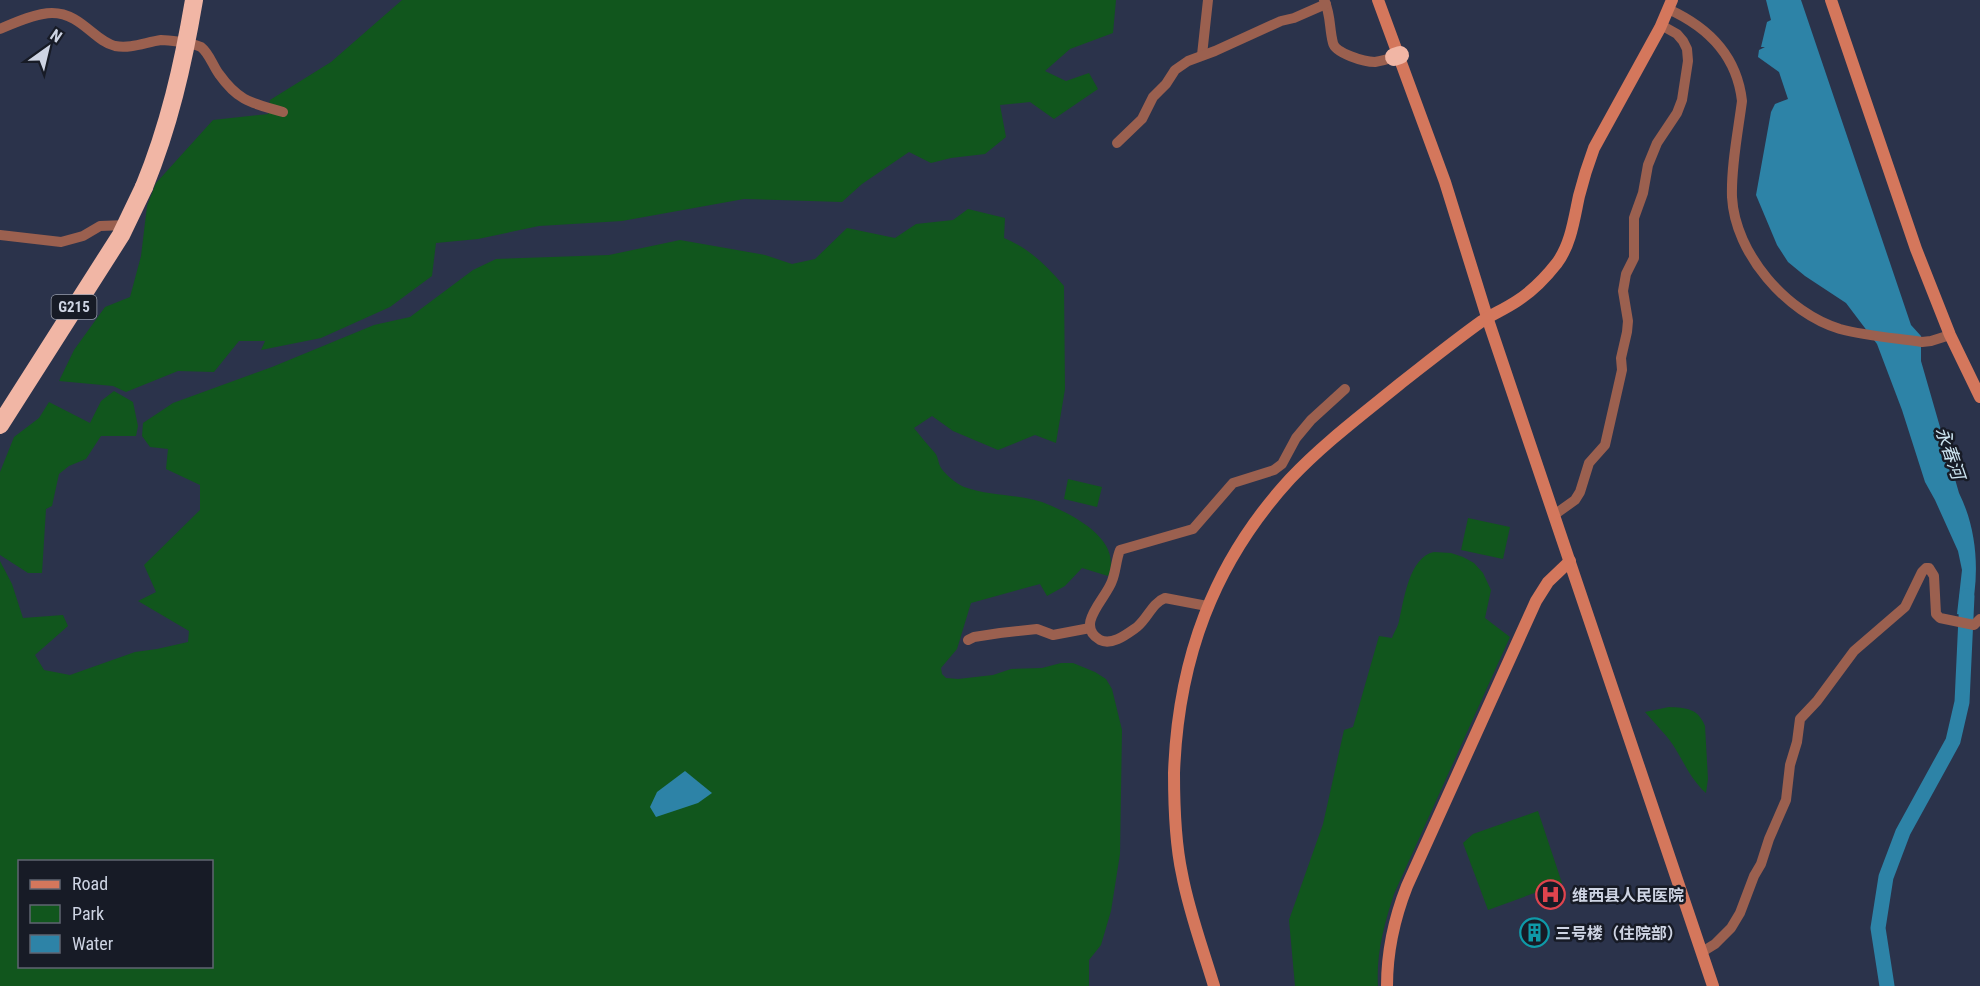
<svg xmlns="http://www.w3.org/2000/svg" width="1980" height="986" font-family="'Roboto Condensed','Noto Sans SC',sans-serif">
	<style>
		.green { fill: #11561d; fill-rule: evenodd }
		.water { fill: #2d83a7 }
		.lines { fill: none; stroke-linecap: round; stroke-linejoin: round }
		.river { stroke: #2d83a7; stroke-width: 15 }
		.street { stroke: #9b604f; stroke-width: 10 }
		.secondary { stroke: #d4775c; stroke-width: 12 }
		.highway { stroke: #f1b6a5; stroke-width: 18 }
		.highway-bridge { stroke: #f1b6a5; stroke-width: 18 }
		.labels { text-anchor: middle; stroke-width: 5; stroke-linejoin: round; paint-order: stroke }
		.shield { fill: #171b26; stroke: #979caa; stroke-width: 1.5 }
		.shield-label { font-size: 15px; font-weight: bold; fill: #ced4e3 }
		.poi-label { font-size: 16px; font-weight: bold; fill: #ced4e3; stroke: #171b26; text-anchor: start }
		.water-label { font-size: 18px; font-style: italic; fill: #cee6f2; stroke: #171b26 }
	</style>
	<rect width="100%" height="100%" fill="#2b334b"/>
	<g class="green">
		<polygon points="402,0 1116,0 1113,33 1070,49 1045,71 1066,81 1089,73 1098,89 1054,119 1030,102 1000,105 1006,137 985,154 951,158 931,163 909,152 862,184 842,202 744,199 622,221 539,226 478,239 436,243 432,276 390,307 321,338 261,350 265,341 239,341 214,372 178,371 126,392 113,386 59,381 74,350 105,307 130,297 141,256 147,206 156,183 213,120 268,114 270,100 331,62"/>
		<path d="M 968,209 L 1005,218 L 1004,238 C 1030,249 1046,265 1064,286 L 1065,389 L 1056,443 L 1035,435 L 998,450 L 953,431 L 932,416 L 914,428 C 921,437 928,445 935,453 C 938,457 938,461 940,466 C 943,473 957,484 964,487 C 989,496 1017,494 1042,502 C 1070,513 1124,539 1108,576 L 1082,568 L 1065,586 L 1047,596 L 1040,584 L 971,603 L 957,649 L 941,668 L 942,674 L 946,678 L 958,679 L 993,675 L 1011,669 L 1042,668 L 1061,663 L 1073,663 L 1095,672 L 1106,679 L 1112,689 L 1122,730 L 1120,854 L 1111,911 L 1101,945 L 1089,960 L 1089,986 L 0,986 L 0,561 L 12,584 L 23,618 L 63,615 L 68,626 L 35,655 L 44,670 L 70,675 L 135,652 L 157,649 L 188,642 L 189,631 L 138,601 L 156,592 L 144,565 L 200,510 L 200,485 L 166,469 L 168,449 L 150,447 L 142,436 L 143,423 L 173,403 L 272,367 L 374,325 L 410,317 L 473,270 L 496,259 L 609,255 L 680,240 L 765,255 L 792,264 L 815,259 L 847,228 L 895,238 L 916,224 L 953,220 ZM 20,862 L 212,862 L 212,966 L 20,966 Z"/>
		<polygon points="114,391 133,402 138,426 136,436 101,436 86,459 69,466 59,474 52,506 46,509 42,573 28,573 0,555 0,472 14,437 39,418 49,402 90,423 101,401"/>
		<polygon points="1068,479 1102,487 1097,507 1064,499"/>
		<polygon points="1468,518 1510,527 1503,559 1461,550"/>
		<path d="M 1434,552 L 1451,553 L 1463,557 L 1474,563 L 1483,573 L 1491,590 L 1485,618 L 1510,637 L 1394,894 C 1384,925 1376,954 1378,986 L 1295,986 L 1289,920 L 1323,824 L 1344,730 L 1353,727 L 1379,636 L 1392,638 C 1394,632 1398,627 1399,621 C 1404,600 1409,557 1434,552 Z"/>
		<path d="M 1669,707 C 1686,708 1698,708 1705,726 L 1708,779 L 1706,793 C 1691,780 1684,762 1673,745 C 1665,733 1654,723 1645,712 Z"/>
		<polygon points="1538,811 1562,883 1488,910 1463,843 1473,834"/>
	</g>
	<g class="water">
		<path d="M 1766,0 L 1801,0 L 1911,325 L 1921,336 L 1921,361 L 1959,493 C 1978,531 1980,577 1970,617 L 1957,614 L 1962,570 L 1958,551 L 1935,500 L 1925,482 L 1902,410 L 1877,344 L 1846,303 L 1805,276 L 1788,262 L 1777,245 L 1756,195 L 1771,112 L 1775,104 L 1788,99 L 1779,72 L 1758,57 L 1759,50 L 1765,47 L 1761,47 L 1767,22 L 1771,20 Z"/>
		<polygon points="685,771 712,793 698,803 656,817 650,807 657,792"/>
	</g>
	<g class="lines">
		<polyline class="river" points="1887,986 1878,928 1886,877 1903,832 1953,741 1962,702 1967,596"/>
		<g class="street">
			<path d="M 1324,0 C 1331,14 1329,28 1333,43 C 1335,53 1364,62 1375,62 C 1381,61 1388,59 1394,57"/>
			<path d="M 1668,9 C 1708,27 1737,56 1742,101 C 1738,132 1731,166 1732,197 C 1735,254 1787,313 1840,329 C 1866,336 1895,338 1922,342 L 1931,341 L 1950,335"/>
			<path d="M 0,29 C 14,23 36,13 52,13 C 81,13 94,41 115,46 C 131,49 146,42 161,40 C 170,40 179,42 188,43 C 192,44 197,45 201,47 C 209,53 213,66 219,74 C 239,102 252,103 283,112"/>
			<polyline points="1202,55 1208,0"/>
			<polyline points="1117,143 1142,119 1153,97 1166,84 1175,70 1188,61 1215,51 1281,21 1294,18 1326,4"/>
			<polyline points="0,235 61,242 83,236 100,226 126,225"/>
			<polyline points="1554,515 1575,500 1580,492 1589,463 1605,445 1622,370 1621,358 1627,332 1628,321 1623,291 1626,274 1634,258 1634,218 1643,193 1648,165 1657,143 1677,113 1682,100 1688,61 1687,49 1683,41 1677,34 1661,25"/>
			<path d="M 1207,606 L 1165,598 C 1152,603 1148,618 1137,627 C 1127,634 1112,646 1100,640 C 1074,625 1106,599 1112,581 C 1116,571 1116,560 1120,550 L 1193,529 L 1233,483 L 1274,470 L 1282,464 L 1296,438 L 1311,420 L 1345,389"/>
			<polyline points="968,640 974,637 1000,633 1037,629 1053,635 1090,628"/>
			<polyline points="1702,952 1715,944 1731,928 1740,913 1754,876 1761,864 1769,839 1786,800 1790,765 1797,742 1800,719 1817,701 1854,651 1905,607 1922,572 1926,568 1929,568 1934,576 1936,614 1940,618 1974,625 1980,619"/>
		</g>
		<g class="secondary">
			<polyline points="1378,0 1445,182 1487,317 1713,986"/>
			<polyline points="1831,0 1916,249 1950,335 1980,397"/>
			<path d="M 1214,986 C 1203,949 1189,912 1182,874 C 1175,842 1174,806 1174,773 C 1178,660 1213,563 1290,479 C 1324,443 1363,414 1401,383 C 1428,362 1454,341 1482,321 C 1493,314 1505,309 1517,301 C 1531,292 1546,277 1557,263 C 1571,244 1574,219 1579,196 C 1583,180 1588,164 1594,148 L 1660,28 L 1672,0"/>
			<path d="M 1387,986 C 1387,950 1394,919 1407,886 L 1536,601 L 1548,582 L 1570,561"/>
		</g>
		<g class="highway">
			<polyline points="1394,57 1400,55"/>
			<polyline points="0,425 121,235 144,187"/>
		</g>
		<path class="highway-bridge" d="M 144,187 C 169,126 183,65 194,0"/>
	</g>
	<defs>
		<symbol id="hospital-ring" viewBox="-11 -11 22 22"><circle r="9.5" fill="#171b26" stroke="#e0444e" stroke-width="1.5"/><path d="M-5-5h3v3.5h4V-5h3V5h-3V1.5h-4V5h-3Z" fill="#e0444e"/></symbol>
		<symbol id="building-ring" viewBox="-11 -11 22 22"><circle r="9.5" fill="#171b26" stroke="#0f9aa8" stroke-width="1.5"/><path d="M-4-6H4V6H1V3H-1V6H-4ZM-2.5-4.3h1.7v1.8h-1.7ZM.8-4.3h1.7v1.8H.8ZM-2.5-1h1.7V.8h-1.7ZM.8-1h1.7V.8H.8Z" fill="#0f9aa8"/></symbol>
	</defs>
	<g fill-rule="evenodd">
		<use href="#hospital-ring" x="1534" y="878" width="33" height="33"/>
		<use href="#building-ring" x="1518" y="916" width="33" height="33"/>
	</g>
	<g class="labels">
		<rect class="shield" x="51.5" y="295" width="45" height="24" rx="4.5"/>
		<g class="shield-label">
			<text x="74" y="312">G215</text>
		</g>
		<g class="poi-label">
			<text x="1572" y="901">维西县人民医院</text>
			<text x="1555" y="939">三号楼（住院部）</text>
		</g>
		<g class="water-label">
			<text transform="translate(1950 453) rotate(71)" y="6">永春河</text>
		</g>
	</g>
	<rect x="18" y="860" width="195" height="108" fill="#171b26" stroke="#606572" stroke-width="1.5"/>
	<rect x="30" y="880" width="30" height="9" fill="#d4775c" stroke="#606572" stroke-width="1.5"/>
	<text x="72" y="890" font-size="18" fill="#ced4e3">Road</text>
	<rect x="30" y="905" width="30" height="18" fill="#11561d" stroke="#606572" stroke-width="1.5"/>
	<text x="72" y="920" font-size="18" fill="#ced4e3">Park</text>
	<rect x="30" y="935" width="30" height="18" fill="#2d83a7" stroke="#606572" stroke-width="1.5"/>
	<text x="72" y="950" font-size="18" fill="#ced4e3">Water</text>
	<g transform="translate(48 48) rotate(34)" stroke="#171b26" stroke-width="4.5" paint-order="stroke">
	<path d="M0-4.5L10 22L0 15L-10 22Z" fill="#ced4e3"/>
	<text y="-9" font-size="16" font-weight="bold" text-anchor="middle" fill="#ced4e3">N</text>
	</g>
</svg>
